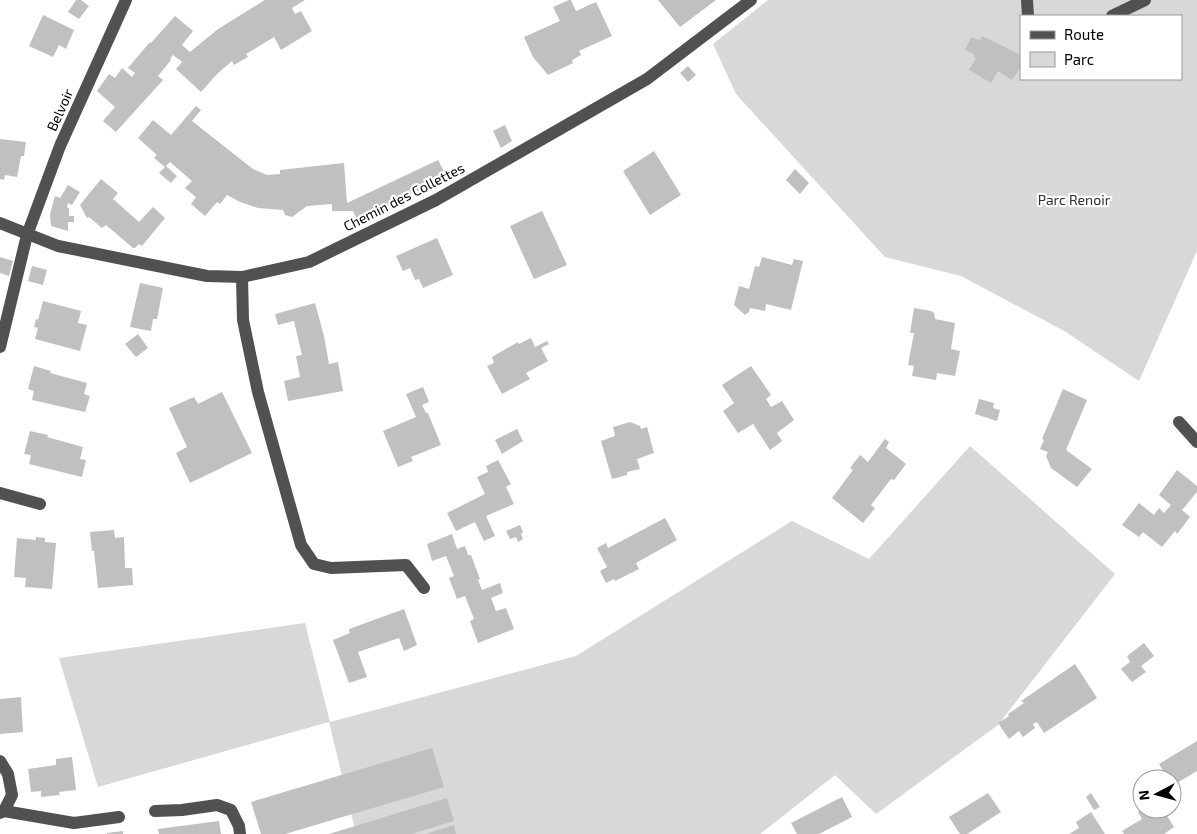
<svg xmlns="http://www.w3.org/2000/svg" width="1197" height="834" font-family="'Exo 2',sans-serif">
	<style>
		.green { fill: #d8d8d8; fill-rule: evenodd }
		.building { fill: #c0c0c0 }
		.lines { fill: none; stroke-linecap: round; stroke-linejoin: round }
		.minor { stroke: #515151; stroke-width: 12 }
		.labels { text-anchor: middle; stroke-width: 4.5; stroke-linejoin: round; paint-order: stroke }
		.street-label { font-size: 14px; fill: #000; stroke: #fff }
		.park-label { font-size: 14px; fill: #2f2f2f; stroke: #fff }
	</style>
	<rect width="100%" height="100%" fill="#fff"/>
	<g class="green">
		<path d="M 768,0 L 1197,0 L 1197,251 L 1139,381 L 1066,332 L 961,276 L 885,257 L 736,94 L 713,44 ZM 1021,16 L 1181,16 L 1181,79 L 1021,79 Z"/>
		<polygon points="970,446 1115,574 998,725 876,814 835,775 760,834 356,834 329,722 98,787 59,658 305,623 330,722 576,656 792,521 869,559"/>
	</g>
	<g class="building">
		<polygon points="76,0 81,0 89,6 79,19 68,12"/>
		<polygon points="265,0 305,0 292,8 295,14 301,11 312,31 281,50 274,37 246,54 248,57 234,65 232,61 217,74 201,92 176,69 182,62 173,55 170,59 171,60 158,76 163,80 116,132 103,121 115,107 97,91 109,74 115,78 122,68 132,77 135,73 128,68 150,42 151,43 175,16 193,31 182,45 190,52 218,29"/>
		<polygon points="569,0 571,0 576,11 596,2 612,36 579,51 581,55 572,60 573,63 548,75 533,57 524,37 560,21 553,7"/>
		<polygon points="658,0 716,0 680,27"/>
		<polygon points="43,15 74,30 66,49 59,45 53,57 29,46"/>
		<polygon points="982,36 1021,55 1021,67 1012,80 998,71 991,83 969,70 976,58 974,56 974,54 965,50 971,37 980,40"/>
		<polygon points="688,66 696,75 688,82 680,73"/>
		<polygon points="196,106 201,110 192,121 253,169 267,175 280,174 280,170 344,163 347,203 438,160 447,177 357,220 353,211 332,211 332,204 307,206 292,217 285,215 283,210 258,208 240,202 227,195 220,204 217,202 205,216 191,204 196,197 185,188 192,181 170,162 165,167 154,158 157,155 138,138 153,120 171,135"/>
		<polygon points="505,125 512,141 501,148 493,131"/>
		<polygon points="0,139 26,142 24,156 21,156 17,177 5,175 4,180 0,179"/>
		<polygon points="654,151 681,195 650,215 623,171"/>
		<polygon points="166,166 177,176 171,183 159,173"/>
		<polygon points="795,169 809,183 800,194 786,180"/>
		<polygon points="101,179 118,193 113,199 139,222 153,207 165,218 142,246 139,244 135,248 133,248 106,225 102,228 89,217 87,218 80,205"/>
		<polygon points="68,185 80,192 72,205 68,203 67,207 69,209 69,216 74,216 74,222 68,222 68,231 51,226 50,214 55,196 60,198"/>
		<polygon points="542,211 567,265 534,279 510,226"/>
		<polygon points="437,238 453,275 423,288 419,279 415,280 410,268 403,271 396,256"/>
		<polygon points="0,257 13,261 9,276 0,273"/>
		<polygon points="762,257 792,265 794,259 803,261 791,310 766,304 765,311 750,308 749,312 745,315 734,305 739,286 749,289 755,266 759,267"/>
		<polygon points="32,266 47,270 43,285 28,281"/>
		<polygon points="140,283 163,288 157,319 153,319 151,331 130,327"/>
		<polygon points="43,301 81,311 78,323 87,325 80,351 35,339 38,328 34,327 36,319 38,320"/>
		<polygon points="315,303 324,336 329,364 338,362 343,391 288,401 284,381 300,377 296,356 302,355 294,321 278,325 275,314"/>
		<polygon points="914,308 931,311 934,313 935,319 955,323 951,349 960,351 955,376 937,373 936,380 912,376 914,366 908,365 914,333 910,333"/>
		<polygon points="138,334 148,348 136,357 125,344"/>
		<polygon points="531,338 535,347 547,341 549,344 541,348 548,361 526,373 530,379 502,394 487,366 494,363 492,357 518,342 519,344"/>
		<polygon points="34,366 51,371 50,373 87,383 84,394 90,396 85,412 32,400 34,391 28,389"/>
		<polygon points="751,366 771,395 766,399 771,407 782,401 794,420 777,433 782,441 770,450 753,424 738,433 723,411 734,403 722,385"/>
		<polygon points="423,387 429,402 422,405 426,413 428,413 441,445 411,457 413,461 398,467 383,431 416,417 406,394"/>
		<polygon points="1063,389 1087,400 1066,450 1092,469 1077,487 1051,468 1046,456 1048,452 1040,449 1044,440 1042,439"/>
		<polygon points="222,392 252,453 190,483 176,453 187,447 169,408 194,397 198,404"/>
		<polygon points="979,399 994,403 993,408 1000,410 997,421 975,414"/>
		<polygon points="630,422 640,426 641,429 647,427 654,453 637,459 640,469 627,472 627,475 612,479 601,441 615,436 613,427"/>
		<polygon points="517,429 523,441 502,454 495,440"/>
		<polygon points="30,431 48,435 47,437 83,447 80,459 86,460 82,477 29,464 31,455 24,454"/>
		<polygon points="885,439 889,442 886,448 906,464 894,480 891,479 871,505 875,508 863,523 832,498 853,470 850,468 860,455 868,462"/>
		<polygon points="498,460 511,484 506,487 514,504 486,516 495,536 484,541 475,522 456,531 447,513 485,494 477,477 488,472 486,466"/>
		<polygon points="1177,470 1197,486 1197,492 1182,510 1190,517 1177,534 1175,531 1162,547 1143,532 1139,537 1122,525 1139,503 1154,515 1159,508 1164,513 1171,505 1159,495"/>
		<polygon points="665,518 677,540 636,563 639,569 615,581 614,579 606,583 600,571 607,567 597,548 606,543 608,548"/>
		<polygon points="520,525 523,532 521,534 523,539 518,542 516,537 510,539 506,531"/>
		<polygon points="114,530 115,538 124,537 125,568 132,568 133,585 98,588 94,551 92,551 90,532"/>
		<polygon points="452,534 457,549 465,546 468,555 471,555 480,579 478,580 482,590 500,583 503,593 491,598 496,611 506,608 514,629 478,643 470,621 474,619 465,596 457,599 449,578 454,576 446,556 432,561 427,544"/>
		<polygon points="36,537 45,538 45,542 56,543 52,589 25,587 26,578 14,577 17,538 36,540"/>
		<polygon points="404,609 417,645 404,651 399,638 358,652 367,677 349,683 333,640 350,633 349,629"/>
		<polygon points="1144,643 1154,656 1141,666 1146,672 1132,682 1121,669 1130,662 1127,656"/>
		<polygon points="1075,664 1097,698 1044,733 1037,722 1033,724 1035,728 1023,737 1019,731 1009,739 998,723 1009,716 1008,714 1024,703 1021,701"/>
		<polygon points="21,697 23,732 0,734 0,699"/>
		<polygon points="1197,741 1197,771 1172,786 1172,779 1168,779 1159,764"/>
		<polygon points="432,748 444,787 285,834 261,834 251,802"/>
		<polygon points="72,757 76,790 59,792 60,795 41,797 41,791 31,792 28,769 56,765 56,759"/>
		<polygon points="988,793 1001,812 967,834 960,834 949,817"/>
		<polygon points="1091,793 1100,807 1094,810 1086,797"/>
		<polygon points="842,797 852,817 819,834 797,834 791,823"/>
		<polygon points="447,798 454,821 411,834 329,834"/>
		<polygon points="1142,809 1151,809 1153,812 1157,809 1163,809 1174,827 1164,834 1124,834 1122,831 1142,819 1138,812"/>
		<polygon points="1091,812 1105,834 1069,834 1079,828 1076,822"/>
		<polygon points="219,821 221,834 159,834 158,829"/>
		<polygon points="454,825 456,834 426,834"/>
		<polygon points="123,831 123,834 107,834 107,833"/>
	</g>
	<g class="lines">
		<g class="minor">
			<polyline points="1027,0 1028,16"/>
			<polyline points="1112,16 1145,0"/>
			<polyline points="0,223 58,246 207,276 242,277 309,262 436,200 647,79 751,0"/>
			<polyline points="242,277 243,320 258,392 301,545 314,564 331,568 406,565 424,588"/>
			<polyline points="0,347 27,235 60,146 126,0"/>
			<polyline points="1179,422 1197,442"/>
			<polyline points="0,493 40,504"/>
			<polyline points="0,761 8,774 12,795 4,811 0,813"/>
			<polyline points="4,811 74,823 119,817"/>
			<polyline points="155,811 182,810 217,805 231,810 239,826 240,834"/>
		</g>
	</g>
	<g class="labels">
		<g class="street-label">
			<text transform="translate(60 110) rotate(-66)" y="5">Belvoir</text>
			<text transform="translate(404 197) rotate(-27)" y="5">Chemin des Collettes</text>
		</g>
		<g class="park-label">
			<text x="1074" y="205">Parc Renoir</text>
		</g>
	</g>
	<rect x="1020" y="15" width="162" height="65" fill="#ffffff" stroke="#999999"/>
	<rect x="1030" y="31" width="25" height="8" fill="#515151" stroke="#999999"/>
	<text x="1064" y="40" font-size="15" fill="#000000">Route</text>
	<rect x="1030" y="52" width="25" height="15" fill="#d8d8d8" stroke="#999999"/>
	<text x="1064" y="65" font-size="15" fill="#000000">Parc</text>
	<g transform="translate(1157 794) rotate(264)"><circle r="24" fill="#ffffff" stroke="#999999"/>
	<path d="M0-4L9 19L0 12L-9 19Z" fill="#000000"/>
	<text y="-8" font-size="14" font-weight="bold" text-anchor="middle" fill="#000000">N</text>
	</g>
</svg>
